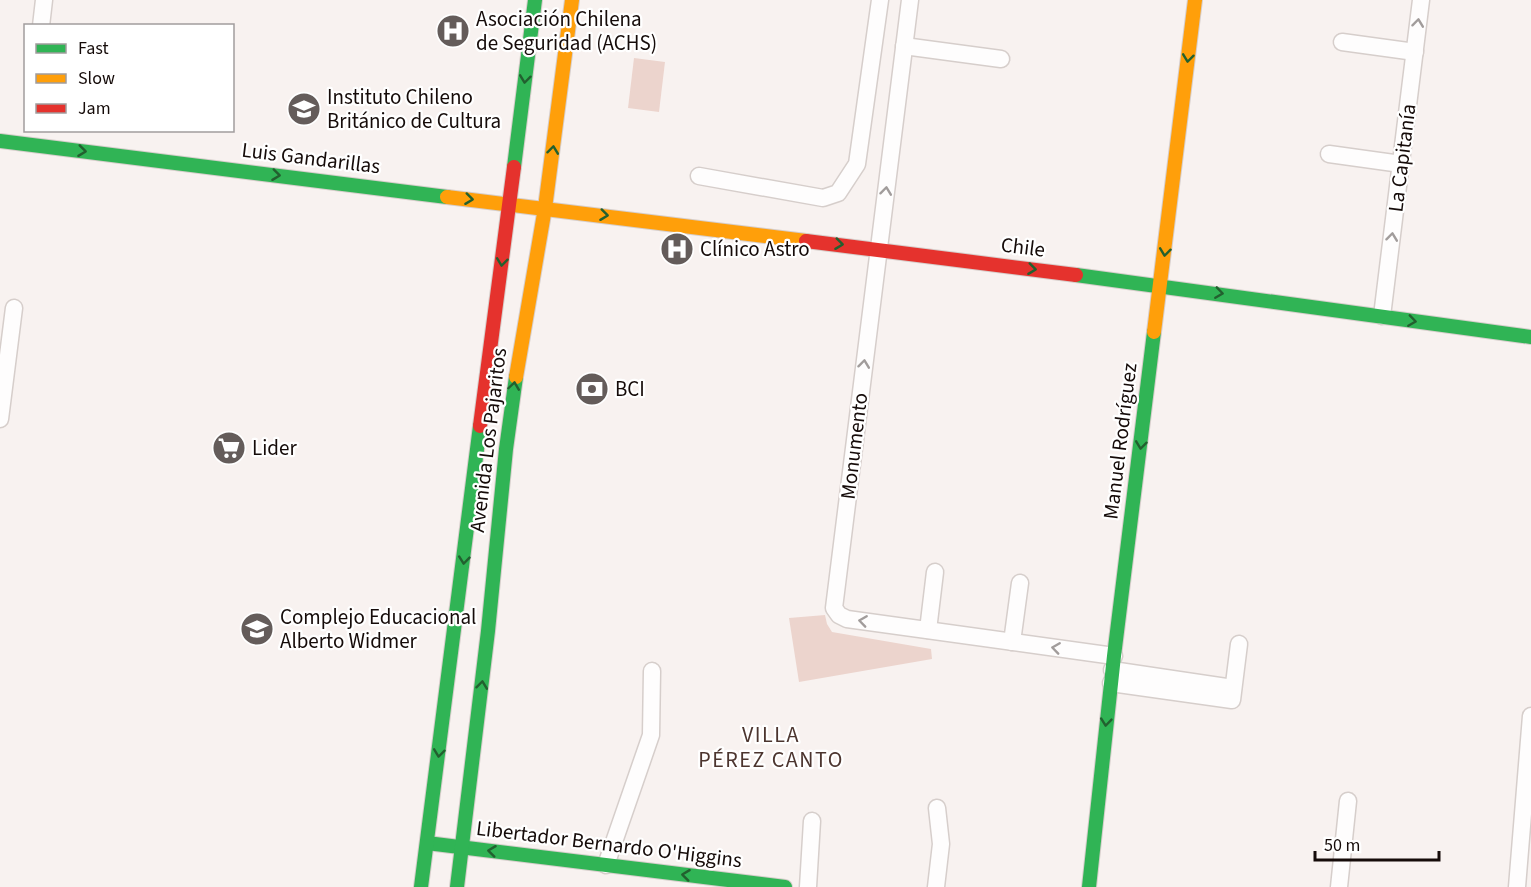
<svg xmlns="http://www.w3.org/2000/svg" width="1531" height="887" font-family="'Source Sans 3',sans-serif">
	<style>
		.green { fill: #ecd4cd }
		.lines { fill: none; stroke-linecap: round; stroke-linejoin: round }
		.street-casing { stroke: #d6cecb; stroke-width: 19 }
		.fast-casing { stroke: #d6cecb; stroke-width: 16 }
		.slow-casing { stroke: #d6cecb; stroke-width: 16 }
		.jam-casing { stroke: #d6cecb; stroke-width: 16 }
		.street { stroke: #fefdfd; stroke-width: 16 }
		.fast { stroke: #30b455; stroke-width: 14 }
		.slow { stroke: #ff9f0a; stroke-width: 14 }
		.jam { stroke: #e5322d; stroke-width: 14 }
		.oneway { stroke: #a19c9b }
		.oneway2 { stroke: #22602f }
		.labels { text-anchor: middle; stroke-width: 4.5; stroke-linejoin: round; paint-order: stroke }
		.poi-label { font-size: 21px; fill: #150b09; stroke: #fff; text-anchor: start }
		.street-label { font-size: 21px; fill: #150b09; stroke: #fff }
		.neighbourhood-label { font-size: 22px; letter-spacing: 1.5px; fill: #4c352f; stroke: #fff }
	</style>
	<rect width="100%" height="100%" fill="#f8f2f0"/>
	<g class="green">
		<polygon points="634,58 665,62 659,112 628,108"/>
		<polygon points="825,615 827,624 832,632 931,649 932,659 799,682 789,618"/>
	</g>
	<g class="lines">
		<defs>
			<g id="street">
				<polyline points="910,0 834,608 839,615 847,619 1114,656"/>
				<polyline points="41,26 44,0"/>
				<polyline points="1342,42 1415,52"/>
				<polyline points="904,46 1001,59"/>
				<polyline points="1329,154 1401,164"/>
				<polyline points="699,176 823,198 838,193 857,164 880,0"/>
				<polyline points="1382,316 1421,0"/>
				<polyline points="0,419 14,308"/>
				<polyline points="928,630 935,572"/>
				<polyline points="1012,642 1020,583"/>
				<polyline points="1112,670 1233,688"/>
				<polyline points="1111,683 1232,700 1239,644"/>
				<polyline points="606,865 651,735 652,671"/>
				<polyline points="808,887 812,821"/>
				<polyline points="936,887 941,844 937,808"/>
				<polyline points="1339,887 1348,801"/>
				<polyline points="1517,887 1531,716"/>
			</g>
			<g id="fast">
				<polyline points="0,141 447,197"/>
				<polyline points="514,167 535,0"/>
				<polyline points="1076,275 1531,337"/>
				<polyline points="427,843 785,887"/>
				<polyline points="421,887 480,426"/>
				<polyline points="457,887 488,631 506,449 516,377"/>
				<polyline points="1089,887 1114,656 1154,332"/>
			</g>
			<g id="slow">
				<polyline points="447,197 806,241"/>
				<polyline points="1154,332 1195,0"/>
				<polyline points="516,377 545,208 572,0"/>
			</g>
			<g id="jam">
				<polyline points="806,241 1076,275"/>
				<polyline points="480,426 514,167"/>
			</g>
		</defs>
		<use href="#street" class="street-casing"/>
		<use href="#fast" class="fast-casing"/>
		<use href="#slow" class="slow-casing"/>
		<use href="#jam" class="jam-casing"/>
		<use href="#street" class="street"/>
		<use href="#fast" class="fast"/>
		<use href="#slow" class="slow"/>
		<use href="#jam" class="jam"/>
	</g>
	<defs><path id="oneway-chevron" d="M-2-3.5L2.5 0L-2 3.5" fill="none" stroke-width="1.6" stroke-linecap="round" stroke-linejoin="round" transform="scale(1.5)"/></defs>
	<g class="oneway">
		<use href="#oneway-chevron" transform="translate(1418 23) rotate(-83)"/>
		<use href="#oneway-chevron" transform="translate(886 191) rotate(-83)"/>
		<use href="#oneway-chevron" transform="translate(1392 237) rotate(-83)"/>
		<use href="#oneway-chevron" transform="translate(864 364) rotate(-83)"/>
		<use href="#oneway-chevron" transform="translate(863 621) rotate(-172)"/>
		<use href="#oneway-chevron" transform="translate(1056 648) rotate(-172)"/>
	</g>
	<g class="oneway2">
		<use href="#oneway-chevron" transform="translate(1188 58) rotate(97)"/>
		<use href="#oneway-chevron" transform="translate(525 79) rotate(97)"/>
		<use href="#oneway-chevron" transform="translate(553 150) rotate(-83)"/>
		<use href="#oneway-chevron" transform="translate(82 151) rotate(7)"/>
		<use href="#oneway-chevron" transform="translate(276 175) rotate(7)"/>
		<use href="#oneway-chevron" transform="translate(469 199) rotate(7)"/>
		<use href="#oneway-chevron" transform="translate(604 215) rotate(7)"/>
		<use href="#oneway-chevron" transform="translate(839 244) rotate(7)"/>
		<use href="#oneway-chevron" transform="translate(1165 252) rotate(97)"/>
		<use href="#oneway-chevron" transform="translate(502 262) rotate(97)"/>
		<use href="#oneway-chevron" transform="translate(1032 269) rotate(7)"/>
		<use href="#oneway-chevron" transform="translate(1219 293) rotate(8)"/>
		<use href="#oneway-chevron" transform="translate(1412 321) rotate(8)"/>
		<use href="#oneway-chevron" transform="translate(514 386) rotate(-82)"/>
		<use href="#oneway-chevron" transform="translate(1141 445) rotate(97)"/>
		<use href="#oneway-chevron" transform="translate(464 560) rotate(96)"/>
		<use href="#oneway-chevron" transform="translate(482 685) rotate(-83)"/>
		<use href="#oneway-chevron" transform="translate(1106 722) rotate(96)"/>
		<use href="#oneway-chevron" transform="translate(439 753) rotate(97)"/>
		<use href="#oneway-chevron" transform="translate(492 851) rotate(-173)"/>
		<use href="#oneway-chevron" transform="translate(686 875) rotate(-173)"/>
	</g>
	<defs>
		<symbol id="hospital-disc" viewBox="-11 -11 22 22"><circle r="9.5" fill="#645c5a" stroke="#fff"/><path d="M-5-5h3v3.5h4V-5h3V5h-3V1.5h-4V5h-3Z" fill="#fff"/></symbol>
		<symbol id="university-disc" viewBox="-11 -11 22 22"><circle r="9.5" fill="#645c5a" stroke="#fff"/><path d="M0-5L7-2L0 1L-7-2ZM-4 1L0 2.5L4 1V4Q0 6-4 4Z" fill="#fff"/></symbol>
		<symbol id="bank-disc" viewBox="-11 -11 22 22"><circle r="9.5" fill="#645c5a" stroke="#fff"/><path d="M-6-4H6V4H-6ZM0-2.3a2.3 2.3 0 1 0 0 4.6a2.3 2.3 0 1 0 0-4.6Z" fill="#fff"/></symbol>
		<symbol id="supermarket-disc" viewBox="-11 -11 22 22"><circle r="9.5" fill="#645c5a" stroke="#fff"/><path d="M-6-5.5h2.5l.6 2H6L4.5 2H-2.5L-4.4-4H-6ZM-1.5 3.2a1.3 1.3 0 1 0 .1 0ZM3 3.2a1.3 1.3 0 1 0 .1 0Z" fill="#fff"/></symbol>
		<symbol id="school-disc" viewBox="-11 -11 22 22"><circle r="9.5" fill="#645c5a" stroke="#fff"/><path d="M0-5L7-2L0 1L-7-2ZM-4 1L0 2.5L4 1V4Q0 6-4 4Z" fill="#fff"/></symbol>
	</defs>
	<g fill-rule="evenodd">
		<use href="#hospital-disc" x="434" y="12" width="38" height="38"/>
		<use href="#university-disc" x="285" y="90" width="38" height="38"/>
		<use href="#hospital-disc" x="658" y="230" width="38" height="38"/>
		<use href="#bank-disc" x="573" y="370" width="38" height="38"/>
		<use href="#supermarket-disc" x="210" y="429" width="38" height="38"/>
		<use href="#school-disc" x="238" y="610" width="38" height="38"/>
	</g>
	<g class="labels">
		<g class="poi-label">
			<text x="476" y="26">Asociación Chilena<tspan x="476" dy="24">de Seguridad (ACHS)</tspan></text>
			<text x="327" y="104">Instituto Chileno<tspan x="327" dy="24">Británico de Cultura</tspan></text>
			<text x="700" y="256">Clínico Astro</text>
			<text x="615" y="396">BCI</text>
			<text x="252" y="455">Lider</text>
			<text x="280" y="624">Complejo Educacional<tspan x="280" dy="24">Alberto Widmer</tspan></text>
		</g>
		<g class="street-label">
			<text transform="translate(311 158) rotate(7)" y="7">Luis Gandarillas</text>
			<text transform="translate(1402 158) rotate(-83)" y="7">La Capitanía</text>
			<text transform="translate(1023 247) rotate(7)" y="7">Chile</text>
			<text transform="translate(488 440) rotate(-83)" y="7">Avenida Los Pajaritos</text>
			<text transform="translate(1120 441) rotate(-83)" y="7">Manuel Rodríguez</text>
			<text transform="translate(854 446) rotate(-83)" y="7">Monumento</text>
			<text transform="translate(609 844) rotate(7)" y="7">Libertador Bernardo O'Higgins</text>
		</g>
		<g class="neighbourhood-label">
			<text x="771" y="742">VILLA<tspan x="771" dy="25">PÉREZ CANTO</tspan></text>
		</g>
	</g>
	<rect x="24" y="24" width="210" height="108" fill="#ffffff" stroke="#a19d9d" stroke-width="1.5"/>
	<rect x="36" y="44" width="30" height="9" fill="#30b455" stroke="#a19d9d" stroke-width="1.5"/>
	<text x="78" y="54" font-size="18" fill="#150b09">Fast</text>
	<rect x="36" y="74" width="30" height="9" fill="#ff9f0a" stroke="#a19d9d" stroke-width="1.5"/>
	<text x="78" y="84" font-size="18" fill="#150b09">Slow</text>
	<rect x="36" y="104" width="30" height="9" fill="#e5322d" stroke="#a19d9d" stroke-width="1.5"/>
	<text x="78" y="114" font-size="18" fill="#150b09">Jam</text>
	<path d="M1315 851v9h124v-9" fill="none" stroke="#150b09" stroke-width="3"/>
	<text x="1324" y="851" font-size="18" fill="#150b09" stroke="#ffffff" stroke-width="4.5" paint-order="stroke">50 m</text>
</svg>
